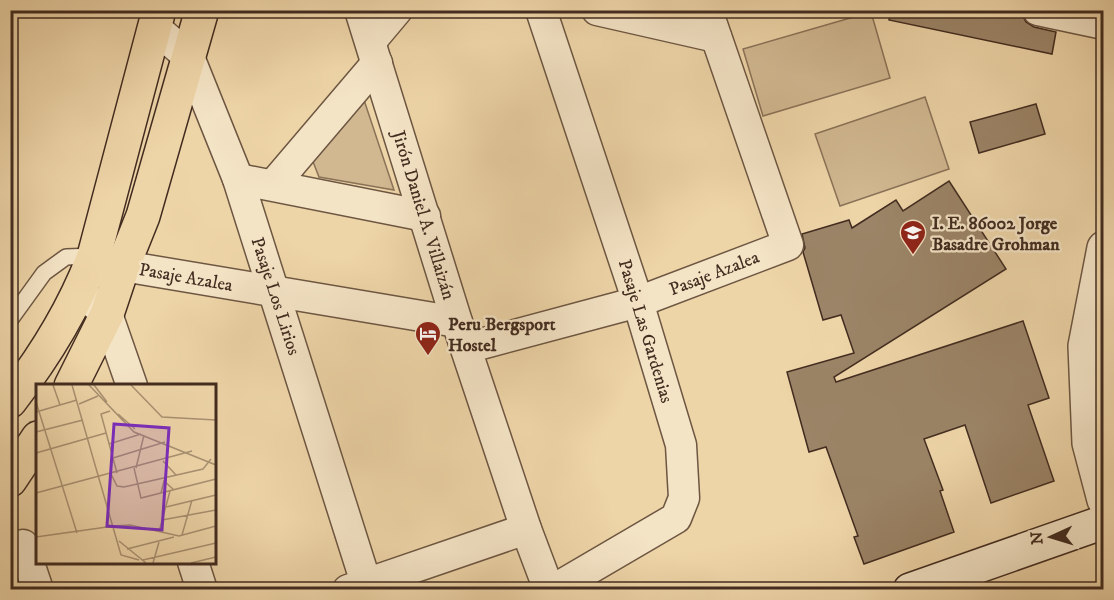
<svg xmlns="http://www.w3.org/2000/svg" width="1114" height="600" font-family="'IM FELL DW Pica',serif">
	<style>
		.green { fill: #d1b891; stroke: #8a7258; stroke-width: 1.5 }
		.building { fill: #9b8467; stroke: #422c20; stroke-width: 1.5 }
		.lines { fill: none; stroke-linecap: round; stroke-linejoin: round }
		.service-casing { stroke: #6d5642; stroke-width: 18 }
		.minor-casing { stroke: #6d5642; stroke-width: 33 }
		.tertiary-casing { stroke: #6d5642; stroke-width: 36 }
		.secondary-casing { stroke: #422c20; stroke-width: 36 }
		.primary-casing { stroke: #422c20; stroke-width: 36 }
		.service { stroke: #f4e4c6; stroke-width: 15 }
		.minor { stroke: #f4e4c6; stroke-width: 30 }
		.tertiary { stroke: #f4e4c6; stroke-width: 33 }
		.secondary { stroke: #f4e4c6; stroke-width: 33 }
		.primary { stroke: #eed5a8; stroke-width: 33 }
		.labels { text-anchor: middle; stroke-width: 4.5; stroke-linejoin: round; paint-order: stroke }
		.street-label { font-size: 18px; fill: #422c20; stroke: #f4e4c6 }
		.poi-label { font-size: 18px; font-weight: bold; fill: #422c20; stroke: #f4e4c6; text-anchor: start }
		.inset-road { fill: none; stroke: #a99172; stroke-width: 1.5 }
		.view { fill: #7b2cbf; fill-opacity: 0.15; stroke: #7b2cbf; stroke-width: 3 }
		.inset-edge { fill: none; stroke: #422c20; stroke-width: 3 }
	</style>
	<rect width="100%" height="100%" fill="#eed5a8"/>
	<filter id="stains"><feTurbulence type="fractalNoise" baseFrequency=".00333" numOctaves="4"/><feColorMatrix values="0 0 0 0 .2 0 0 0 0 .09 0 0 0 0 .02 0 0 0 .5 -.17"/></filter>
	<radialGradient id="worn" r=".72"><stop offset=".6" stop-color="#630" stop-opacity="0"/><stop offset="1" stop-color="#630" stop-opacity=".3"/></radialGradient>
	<g class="green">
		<polygon points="871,12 890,78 763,116 743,49"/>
		<polygon points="363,97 394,190 319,177 310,154"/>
		<polygon points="925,97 949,169 840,206 815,134"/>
	</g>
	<g class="building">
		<polygon points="890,10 1009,10 1021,13 1026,22 1034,27 1056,32 1052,54 889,20"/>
		<polygon points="1036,104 1045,134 979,153 970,122"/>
		<polygon points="949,181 1006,269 834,377 836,382 1023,321 1049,398 1028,405 1054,481 991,503 965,425 924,439 943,490 940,491 954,532 864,564 854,537 858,536 826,447 809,452 787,372 854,353 841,315 823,320 803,252 805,248 802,234 849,220 852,228 896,200 903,211"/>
	</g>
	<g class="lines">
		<defs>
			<polyline id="service" points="10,320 44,273 66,257 94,256"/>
			<g id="minor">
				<polyline points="360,10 457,322 526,529 549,590"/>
				<polyline points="541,10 638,302 681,445 684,498 676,518 553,590"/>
				<polyline points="597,10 716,37"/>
				<polyline points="1038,10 1104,24"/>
				<polyline points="154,27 189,57 238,179 366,583"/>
				<polyline points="371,41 397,10"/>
				<polyline points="238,179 425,216"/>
				<polyline points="274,184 377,63"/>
				<polyline points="100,258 123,266 457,322"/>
				<polyline points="94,303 107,314 132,386"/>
				<polyline points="466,348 638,302 788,245 707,10"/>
				<polyline points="23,545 38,590"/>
				<polyline points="193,562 202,590"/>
				<polyline points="348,590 526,529"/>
			</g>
			<polyline id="tertiary" points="1104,248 1085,346 1089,443 1104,500"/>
			<polyline id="secondary" points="910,590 1104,522"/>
			<g id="primary">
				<polyline points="71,386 107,314 123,266 143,216 202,10"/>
				<path d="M 10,401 C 45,356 74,309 94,256 L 159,10"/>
				<polyline points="10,480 38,438"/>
			</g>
		</defs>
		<use href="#service" class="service-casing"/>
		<use href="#minor" class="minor-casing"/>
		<use href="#tertiary" class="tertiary-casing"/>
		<use href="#secondary" class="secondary-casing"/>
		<use href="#primary" class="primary-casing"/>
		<use href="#service" class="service"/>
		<use href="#minor" class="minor"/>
		<use href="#tertiary" class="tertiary"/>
		<use href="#secondary" class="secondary"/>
		<use href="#primary" class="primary"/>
	</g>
	<defs>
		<symbol id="school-pin" viewBox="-11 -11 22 30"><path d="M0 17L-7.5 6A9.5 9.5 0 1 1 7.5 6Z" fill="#8f2418" stroke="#f4e4c6"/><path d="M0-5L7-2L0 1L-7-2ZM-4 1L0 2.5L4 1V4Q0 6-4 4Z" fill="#fff"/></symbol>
		<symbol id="hotel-pin" viewBox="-11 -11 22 30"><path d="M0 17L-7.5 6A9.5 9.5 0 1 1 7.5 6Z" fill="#8f2418" stroke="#f4e4c6"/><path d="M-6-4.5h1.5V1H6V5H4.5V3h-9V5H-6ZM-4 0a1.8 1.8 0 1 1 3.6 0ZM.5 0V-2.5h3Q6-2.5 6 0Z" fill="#fff"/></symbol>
	</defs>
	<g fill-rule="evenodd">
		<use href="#school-pin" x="898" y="218" width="30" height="40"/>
		<use href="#hotel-pin" x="413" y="319" width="30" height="40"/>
	</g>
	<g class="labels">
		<g class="street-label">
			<text transform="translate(424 215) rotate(73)" y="6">Jirón Daniel A. Villaizán</text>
			<text transform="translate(714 273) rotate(-21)" y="6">Pasaje Azalea</text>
			<text transform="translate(186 277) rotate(10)" y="6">Pasaje Azalea</text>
			<text transform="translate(276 296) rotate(72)" y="6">Pasaje Los Lirios</text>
			<text transform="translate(646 331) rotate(73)" y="6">Pasaje Las Gardenias</text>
		</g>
		<g class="poi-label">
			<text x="932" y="229">I. E. 86002 Jorge<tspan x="932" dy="21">Basadre Grohman</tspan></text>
			<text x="448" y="330">Peru Bergsport<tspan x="448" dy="21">Hostel</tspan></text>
		</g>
	</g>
	<g transform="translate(36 384)">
		<rect width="180" height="180" fill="#eed5a8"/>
		<path class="inset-road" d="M 17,1 L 24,21M 36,1 L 85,171 L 103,176M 53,1 L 98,48 L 180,81M 58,1 L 71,18M 95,1 L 126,33 L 180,36M 0,18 L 41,149M 43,20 L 62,12M 74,27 L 65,30 L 81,89M 0,28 L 41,16M 82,30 L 99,45M 0,48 L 47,36M 73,60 L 105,50M 0,69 L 70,49M 77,74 L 129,58M 127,77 L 140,91M 98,84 L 105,114 L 180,95M 100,84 L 108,51M 75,90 L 81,102 L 88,103 L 167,85 L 175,75M 0,109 L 156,67M 125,109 L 128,97 L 138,106M 130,123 L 180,111M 126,136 L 180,126M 78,142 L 94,141 L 143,152 L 180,142M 123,148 L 134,107M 146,151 L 156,116M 0,153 L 78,142M 83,157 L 110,179M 91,165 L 138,153M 107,176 L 180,159M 117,179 L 123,158M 155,179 L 180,173"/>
		<path class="view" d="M 78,40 L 133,44 L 126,146 L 71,142 Z"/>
		<rect width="180" height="180" class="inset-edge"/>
	</g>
	<rect width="1114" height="600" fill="none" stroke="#eed5a8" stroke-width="36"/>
	<rect x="12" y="12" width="1090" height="576" fill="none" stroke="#422c20" stroke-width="3"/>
	<rect x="18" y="18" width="1078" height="564" fill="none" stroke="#422c20" stroke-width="1.5"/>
	<g transform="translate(1051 537) rotate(266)" stroke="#f4e4c6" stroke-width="4.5" paint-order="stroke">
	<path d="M0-4.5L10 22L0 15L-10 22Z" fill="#422c20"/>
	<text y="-9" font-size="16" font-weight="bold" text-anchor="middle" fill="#422c20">N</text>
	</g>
	<rect width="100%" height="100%" filter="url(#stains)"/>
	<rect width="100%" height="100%" fill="url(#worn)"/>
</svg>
